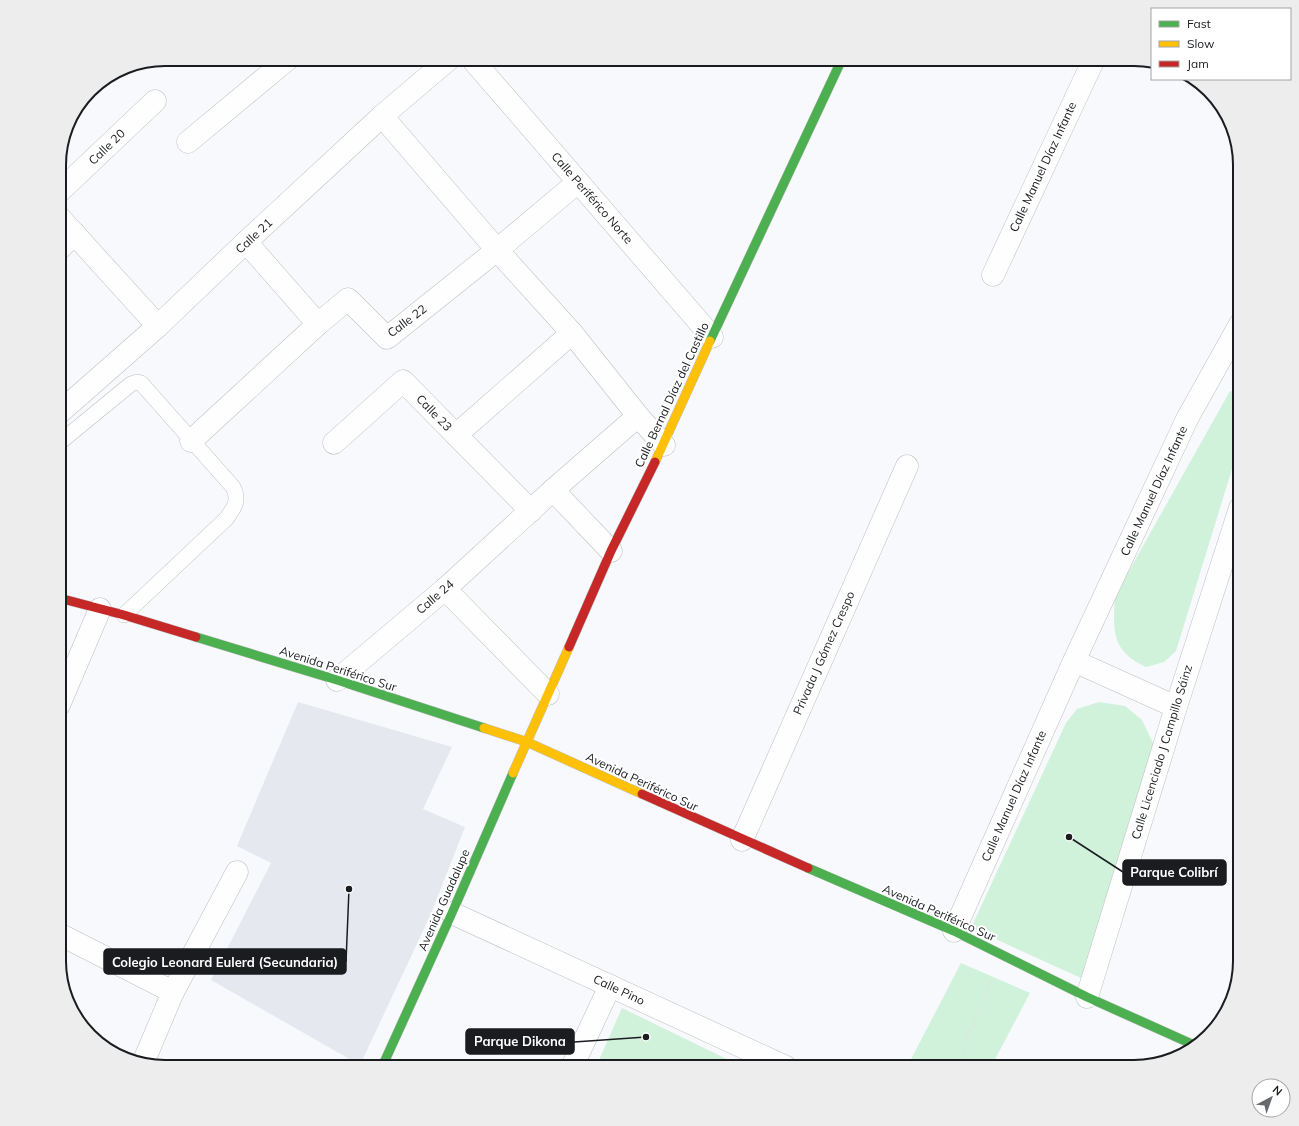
<svg xmlns="http://www.w3.org/2000/svg" width="1299" height="1126" font-family="Mulish,sans-serif">
	<style>
		.built { fill: #e5e8ef }
		.green { fill: #d0f1da }
		.lines { fill: none; stroke-linecap: round; stroke-linejoin: round }
		.lane-casing { stroke: #bebfc2; stroke-width: 16 }
		.street-casing { stroke: #bebfc2; stroke-width: 23 }
		.fast-casing { stroke: #bebfc2; stroke-width: 10 }
		.slow-casing { stroke: #bebfc2; stroke-width: 10 }
		.jam-casing { stroke: #bebfc2; stroke-width: 10 }
		.path { stroke: #e1e1e3; stroke-width: 2.5; stroke-dasharray: 1 3; stroke-linecap: butt }
		.lane { stroke: #fefeff; stroke-width: 15 }
		.street { stroke: #fefeff; stroke-width: 22 }
		.fast { stroke: #4caf50; stroke-width: 9 }
		.slow { stroke: #ffc107; stroke-width: 9 }
		.jam { stroke: #c62828; stroke-width: 9 }
		.labels { text-anchor: middle; stroke-width: 4; stroke-linejoin: round; paint-order: stroke }
		.street-label { font-size: 12px; fill: #1a1c20; stroke: #fff }
		.rim { fill: none; stroke: #1a1c20; stroke-width: 2 }
		.leader { fill: none; stroke: #1a1c20; stroke-width: 1.5 }
		.callout-dot { fill: #1a1c20; stroke: #fff; stroke-width: 1.5 }
		.callout { fill: #1a1c20; stroke: #1a1c20; stroke-width: 1.5 }
		.callout-label { font-size: 13px; text-anchor: middle; font-weight: bold; fill: #fff }
	</style>
	<rect width="100%" height="100%" fill="#f8f9fd"/>
	<polygon class="built" points="298,702 452,747 423,809 465,827 430,916 360,1065 211,980 271,863 237,846"/>
	<g class="green">
		<path d="M 1230,391 L 1240,394 L 1240,443 L 1176,651 L 1164,662 L 1146,667 C 1111,651 1113,631 1115,596 Z"/>
		<polygon points="1099,702 1125,706 1142,720 1154,745 1081,978 971,928 1066,723 1077,709"/>
		<polygon points="961,963 1030,993 991,1067 907,1067"/>
		<polygon points="622,1008 743,1067 596,1067"/>
	</g>
	<g class="lines">
		<defs>
			<path id="lane" d="M 59,443 L 131,384 L 137,382 L 141,383 L 233,487 C 240,501 234,508 226,519 L 124,615"/>
			<g id="street">
				<polyline points="472,59 712,337"/>
				<polyline points="382,116 497,250 572,333 638,416 664,445"/>
				<polyline points="188,142 288,59"/>
				<polyline points="59,192 155,101"/>
				<polyline points="59,217 158,326"/>
				<polyline points="246,242 318,324"/>
				<polyline points="59,249 75,234"/>
				<polyline points="993,275 1094,59"/>
				<polyline points="59,413 158,326 246,242 382,116 449,59"/>
				<polyline points="456,435 572,333"/>
				<polyline points="191,441 318,324 348,299 387,338 497,250 578,182"/>
				<polyline points="334,443 403,381 531,511"/>
				<polyline points="553,490 611,551"/>
				<polyline points="445,589 548,694"/>
				<polyline points="1074,661 1176,707"/>
				<polyline points="337,680 445,589 553,490 638,416"/>
				<polyline points="59,705 100,609"/>
				<polyline points="742,840 907,466"/>
				<polyline points="452,913 786,1067"/>
				<polyline points="954,931 1074,661 1187,419 1240,324"/>
				<polyline points="59,934 173,992 143,1063"/>
				<polyline points="173,992 237,872"/>
				<polyline points="1087,997 1176,707 1240,508"/>
				<polyline points="572,1067 610,986"/>
			</g>
			<g id="fast">
				<polyline points="710,341 842,59"/>
				<polyline points="196,637 337,680 484,728"/>
				<polyline points="808,868 954,931 1087,997 1194,1045"/>
				<polyline points="382,1067 452,913 513,773"/>
			</g>
			<g id="slow">
				<polyline points="655,462 710,341"/>
				<polyline points="484,728 527,742 642,794"/>
				<polyline points="513,773 569,647"/>
			</g>
			<g id="jam">
				<polyline points="59,598 124,615 196,637"/>
				<polyline points="569,647 611,551 655,462"/>
				<polyline points="642,794 808,868"/>
			</g>
		</defs>
		<use href="#lane" class="lane-casing"/>
		<use href="#street" class="street-casing"/>
		<use href="#fast" class="fast-casing"/>
		<use href="#slow" class="slow-casing"/>
		<use href="#jam" class="jam-casing"/>
		<polyline class="path" points="962,1067 966,1040 993,977"/>
		<use href="#lane" class="lane"/>
		<use href="#street" class="street"/>
		<use href="#fast" class="fast"/>
		<use href="#slow" class="slow"/>
		<use href="#jam" class="jam"/>
	</g>
	<g class="labels">
		<g class="street-label">
			<text transform="translate(107 147) rotate(-44)" y="4">Calle 20</text>
			<text transform="translate(1043 167) rotate(-65)" y="4">Calle Manuel Díaz Infante</text>
			<text transform="translate(592 198) rotate(49)" y="4">Calle Periférico Norte</text>
			<text transform="translate(254 236) rotate(-43)" y="4">Calle 21</text>
			<text transform="translate(407 321) rotate(-37)" y="4">Calle 22</text>
			<text transform="translate(672 395) rotate(-65)" y="4">Calle Bernal Díaz del Castillo</text>
			<text transform="translate(434 413) rotate(46)" y="4">Calle 23</text>
			<text transform="translate(1154 491) rotate(-65)" y="4">Calle Manuel Díaz Infante</text>
			<text transform="translate(435 597) rotate(-41)" y="4">Calle 24</text>
			<text transform="translate(824 653) rotate(-66)" y="4">Privada J Gómez Crespo</text>
			<text transform="translate(338 669) rotate(18)" y="4">Avenida Periférico Sur</text>
			<text transform="translate(1162 752) rotate(-73)" y="4">Calle Licenciado J Campillo Sáinz</text>
			<text transform="translate(642 782) rotate(25)" y="4">Avenida Periférico Sur</text>
			<text transform="translate(1014 796) rotate(-66)" y="4">Calle Manuel Díaz Infante</text>
			<text transform="translate(444 900) rotate(-66)" y="4">Avenida Guadalupe</text>
			<text transform="translate(939 913) rotate(24)" y="4">Avenida Periférico Sur</text>
			<text transform="translate(619 990) rotate(25)" y="4">Calle Pino</text>
		</g>
	</g>
	<path d="M0 0H1299V1126H0ZM165 66H1134A99 99 0 0 1 1233 165V961A99 99 0 0 1 1134 1060H165A99 99 0 0 1 66 961V165A99 99 0 0 1 165 66Z" fill="#ededed" fill-rule="evenodd"/>
	<path class="rim" d="M165 66H1134A99 99 0 0 1 1233 165V961A99 99 0 0 1 1134 1060H165A99 99 0 0 1 66 961V165A99 99 0 0 1 165 66Z"/>
	<path class="leader" d="M1069 837L1123 872M349 889L346 962M646 1037L574 1042"/>
	<g class="callout-dot">
		<circle cx="1069" cy="837" r="4"/>
		<circle cx="349" cy="889" r="4"/>
		<circle cx="646" cy="1037" r="4"/>
	</g>
	<g class="callout">
		<rect x="1123" y="860" width="103" height="25" rx="4"/>
		<rect x="104" y="949" width="242" height="25" rx="4"/>
		<rect x="466" y="1029" width="108" height="25" rx="4"/>
	</g>
	<g class="callout-label">
		<text x="1174" y="877">Parque Colibrí</text>
		<text x="225" y="967">Colegio Leonard Eulerd (Secundaria)</text>
		<text x="520" y="1046">Parque Dikona</text>
	</g>
	<rect x="1151" y="8" width="140" height="72" fill="#ffffff" stroke="#a3a4a6"/>
	<rect x="1159" y="21" width="20" height="6" fill="#4caf50" stroke="#a3a4a6"/>
	<text x="1187" y="28" font-size="12" fill="#1a1c20">Fast</text>
	<rect x="1159" y="41" width="20" height="6" fill="#ffc107" stroke="#a3a4a6"/>
	<text x="1187" y="48" font-size="12" fill="#1a1c20">Slow</text>
	<rect x="1159" y="61" width="20" height="6" fill="#c62828" stroke="#a3a4a6"/>
	<text x="1187" y="68" font-size="12" fill="#1a1c20">Jam</text>
	<g transform="translate(1271 1098) rotate(41)"><circle r="19" fill="#ffffff" stroke="#a3a4a6"/>
	<path d="M0-3L7 15L0 10L-7 15Z" fill="#68696d"/>
	<text y="-6" font-size="11" font-weight="bold" text-anchor="middle" fill="#1a1c20">N</text>
	</g>
</svg>
